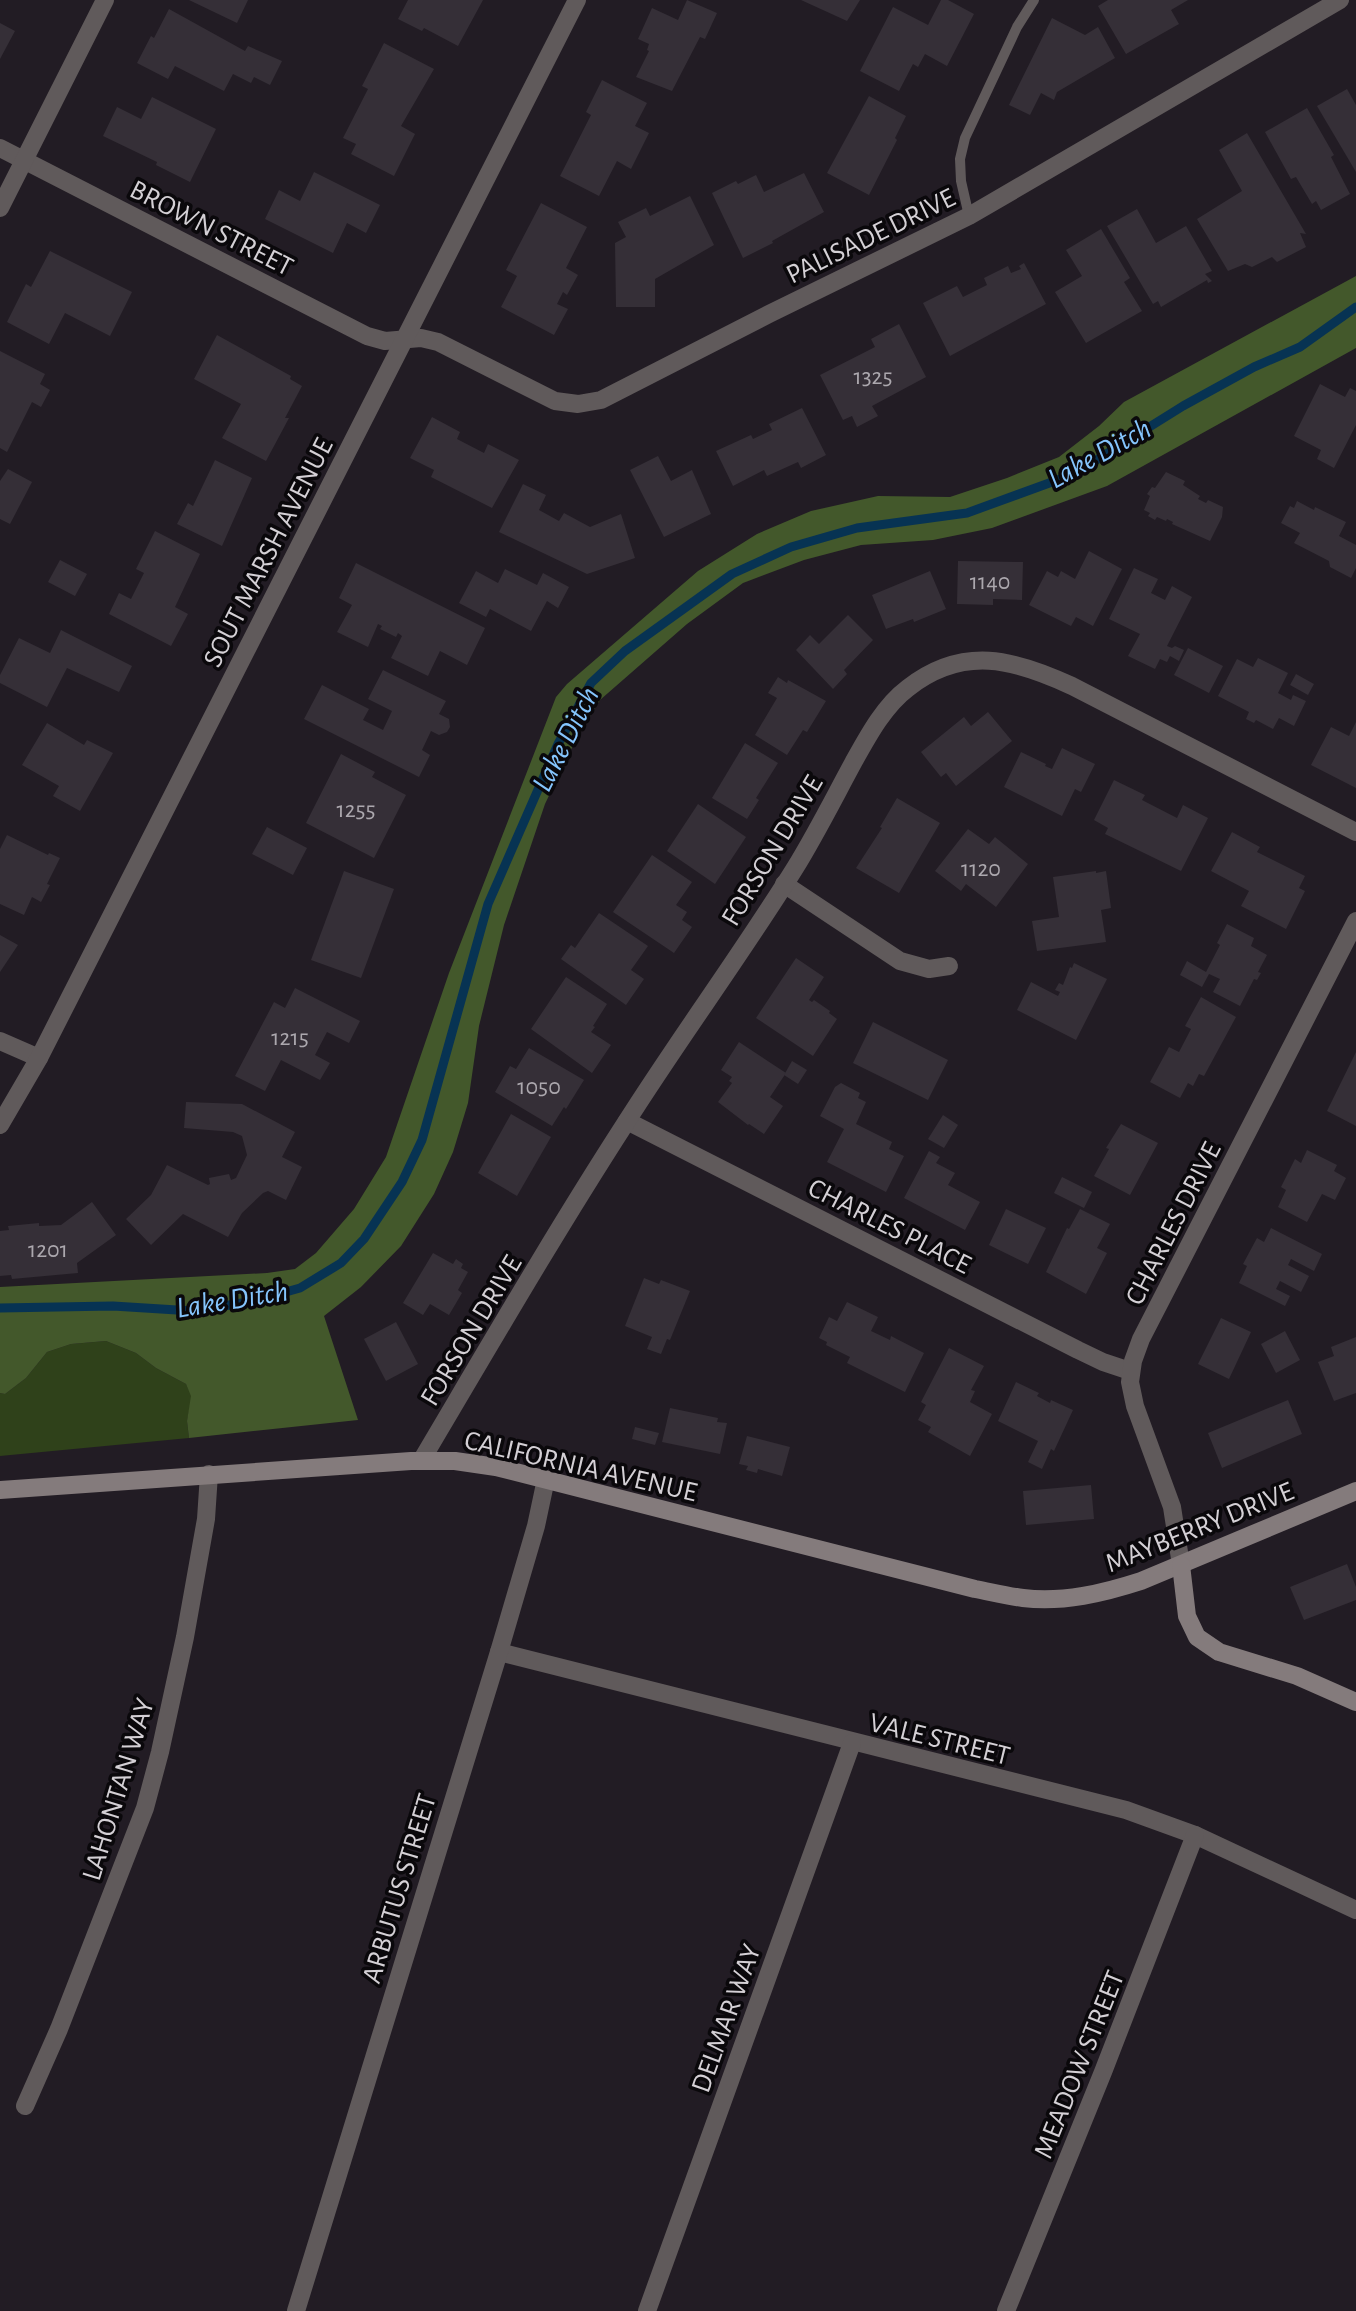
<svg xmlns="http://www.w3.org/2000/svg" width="1356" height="2311" font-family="'Alegreya Sans',sans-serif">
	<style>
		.green { fill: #2f411a }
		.forest { fill: #43582b }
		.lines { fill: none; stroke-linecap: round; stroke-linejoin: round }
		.stream { stroke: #073353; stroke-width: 9 }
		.building { fill: #352f37 }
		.lane { stroke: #605a5b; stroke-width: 10 }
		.street { stroke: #605a5b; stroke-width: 18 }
		.secondary { stroke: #847b7c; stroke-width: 18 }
		.labels { text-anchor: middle; stroke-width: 7; stroke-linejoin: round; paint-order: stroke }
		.number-label { font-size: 24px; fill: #aca8ae }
		.street-label { font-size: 28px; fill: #d4d0d5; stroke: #0a080b }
		.water-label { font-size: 30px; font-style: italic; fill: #85c5fd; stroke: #0a080b }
	</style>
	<rect width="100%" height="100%" fill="#221c24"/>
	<polygon class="green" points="106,1341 136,1353 156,1368 186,1384 192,1396 187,1421 189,1438 0,1456 0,1393 5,1394 26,1378 47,1352 71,1344"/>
	<polygon class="forest" points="1356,276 1356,348 1107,486 992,528 933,540 861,545 804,560 743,583 687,624 600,700 578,735 545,804 504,925 479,1026 468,1103 453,1152 434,1194 401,1246 361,1287 324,1316 358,1420 189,1438 187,1421 191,1396 186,1384 156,1368 136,1353 106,1341 71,1344 47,1352 26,1378 5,1394 0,1393 0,1287 267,1273 295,1269 316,1253 354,1209 386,1157 449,973 556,697 567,684 698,571 757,534 811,511 878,496 950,497 1007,478 1059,457 1099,426 1124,402"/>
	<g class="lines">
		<polyline class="stream" points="0,1308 113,1306 193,1311 254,1301 300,1288 341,1263 364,1239 402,1182 422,1140 488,904 558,744 591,683 625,651 732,574 791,547 857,528 967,513 1074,474 1183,406 1254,367 1300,347 1356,307"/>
	</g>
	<g class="building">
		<polygon points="189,0 248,0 237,23"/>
		<polygon points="408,0 483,0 458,46 424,28 422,31 398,19"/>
		<polygon points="687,0 717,13 705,39 700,37 672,91 636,77 649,51 647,50 649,44 638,39 652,8 678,20"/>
		<polygon points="801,0 860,0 847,21"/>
		<polygon points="941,0 948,0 974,14 947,66 925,54 918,67 913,64 899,91 860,71 893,7 928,25"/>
		<polygon points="1108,0 1188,0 1171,10 1179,24 1126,54 1098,6"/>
		<polygon points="169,9 245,51 248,46 282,61 270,85 254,77 251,83 233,74 224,91 175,66 168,79 137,63 151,36 154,38"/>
		<polygon points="1052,18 1085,35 1098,27 1115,58 1057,92 1054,100 1041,93 1030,115 1009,105"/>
		<polygon points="0,23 15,31 0,59"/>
		<polygon points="384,43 434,69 401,126 415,134 394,176 351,154 356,144 343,138 368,89 362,86"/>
		<polygon points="602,80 647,103 635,126 649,133 631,169 617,161 599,196 560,176 591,115 586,112"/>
		<polygon points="1347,89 1356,105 1356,172 1317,106"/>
		<polygon points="869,96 906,116 895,138 897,140 869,195 827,173"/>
		<polygon points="152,97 216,129 190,182 156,165 157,162 103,136 117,107 141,119"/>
		<polygon points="1307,108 1334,155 1331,157 1350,194 1321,210 1316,201 1312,204 1296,177 1291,179 1265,132"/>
		<polygon points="1247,133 1306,234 1300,233 1306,247 1277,262 1272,257 1252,267 1245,264 1228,271 1197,219 1242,191 1219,150"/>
		<polygon points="314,172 380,205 366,233 347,223 333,253 265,219 279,190 300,201"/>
		<polygon points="804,173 824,212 772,241 773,243 743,258 712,193 736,181 738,184 756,175 764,192"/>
		<polygon points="690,196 714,245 655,279 655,307 616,307 615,243 626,237 618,222 646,208 650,216"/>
		<polygon points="541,203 587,227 566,268 578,275 567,295 563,292 557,304 568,309 554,335 501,307 517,276 506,270"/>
		<polygon points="1137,209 1156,243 1186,226 1212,271 1205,274 1212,281 1208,283 1207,280 1161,307 1158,301 1153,304 1107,226"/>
		<polygon points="1101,229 1130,278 1124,282 1142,311 1086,343 1055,292 1082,276 1066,250"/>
		<polygon points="50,251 132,292 110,336 65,313 49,344 7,322 26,284 31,287"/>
		<polygon points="1024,263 1046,304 950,356 923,303 957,286 963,297 987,285 984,278 1008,266 1011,273 1021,269 1019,266"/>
		<polygon points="899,324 926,377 872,406 878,416 857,427 852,416 843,420 820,375 875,347 871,339"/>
		<polygon points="217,335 291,376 290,379 302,386 285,418 289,418 266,461 222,438 241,404 194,379"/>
		<polygon points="0,351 45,374 40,384 50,390 41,407 32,402 7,452 0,448"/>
		<polygon points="1320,384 1345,397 1350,388 1356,391 1356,425 1334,468 1317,459 1321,450 1294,436"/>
		<polygon points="802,408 826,455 801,468 798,462 767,476 764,470 733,486 716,451 751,435 753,439 772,430 769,424"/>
		<polygon points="432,417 460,432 457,439 484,453 488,444 519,460 492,508 431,477 434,470 410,458"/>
		<polygon points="658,456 671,481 692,470 711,514 664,537 630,470"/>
		<polygon points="215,460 252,478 222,546 177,524 188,503 193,506"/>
		<polygon points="8,469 32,482 10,524 0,519 0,481"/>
		<polygon points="1166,472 1185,481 1183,485 1200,496 1198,499 1206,503 1208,500 1223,507 1222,517 1210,541 1172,524 1173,522 1167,519 1166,521 1157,517 1155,520 1148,516 1150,513 1144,510 1150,496 1147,494 1152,487 1155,488"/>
		<polygon points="523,484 546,495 539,510 559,521 564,513 590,527 621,514 635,558 587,574 499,532"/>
		<polygon points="1297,501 1314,510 1315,507 1346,522 1339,536 1356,545 1356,568 1351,578 1330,567 1329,561 1294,543 1300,533 1281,523 1290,506 1294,508"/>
		<polygon points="155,531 200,554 175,607 188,614 171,646 109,614 119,593 131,599 144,573 136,569"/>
		<polygon points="1089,551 1122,569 1093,626 1076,617 1071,626 1029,605 1047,571 1058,577 1061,571 1075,579"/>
		<polygon points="60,560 87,574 75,596 48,582"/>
		<polygon points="958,561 1023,562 1022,600 993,599 993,605 957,604"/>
		<polygon points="356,563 485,628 467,665 440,651 428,676 391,658 402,636 398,633 396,637 380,629 382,626 378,624 368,647 337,632 352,605 339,598"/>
		<polygon points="1134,568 1158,579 1151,593 1165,600 1172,586 1192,597 1167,646 1172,648 1175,646 1184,650 1179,661 1170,656 1167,662 1160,659 1155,669 1128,656 1140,634 1109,619"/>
		<polygon points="505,569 537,585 543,573 569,587 558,608 547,601 531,631 490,609 486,617 459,603 476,571 498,583"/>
		<polygon points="930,571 946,609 914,622 913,619 886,629 872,595"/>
		<polygon points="848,615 873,640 844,670 847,674 833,689 796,650 810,635 819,644"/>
		<polygon points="61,630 132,666 119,692 67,668 47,707 0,683 0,675 19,638 50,653"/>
		<polygon points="1188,648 1223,666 1209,693 1174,675"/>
		<polygon points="1258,658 1288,673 1278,693 1291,700 1293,695 1306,701 1294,726 1279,718 1273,729 1256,720 1254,723 1246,719 1249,712 1218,696 1237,659 1253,667"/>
		<polygon points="383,670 446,701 439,714 449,719 450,727 447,732 439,735 431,731 422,750 430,755 419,777 304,719 322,685 369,709 363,720 383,730 392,711 368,699"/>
		<polygon points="1296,674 1314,684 1308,695 1290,685"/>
		<polygon points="778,677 787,683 788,680 826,701 807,732 803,730 787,755 755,735 777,698 768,693"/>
		<polygon points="988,712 1012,741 956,786 946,773 941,777 921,752 964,717 971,726"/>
		<polygon points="1356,722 1356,788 1311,765 1331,727 1349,736"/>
		<polygon points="47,723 84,745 87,740 113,753 80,811 53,796 59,786 22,765"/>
		<polygon points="745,743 778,763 756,798 759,800 747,819 712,798"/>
		<polygon points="1062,748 1095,764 1081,792 1075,789 1062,816 1004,787 1021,752 1046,764 1045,766 1052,769"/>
		<polygon points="341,754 375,772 372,777 406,795 374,858 306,823"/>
		<polygon points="1114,780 1145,795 1142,800 1177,818 1183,805 1208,818 1181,871 1105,834 1108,828 1094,820"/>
		<polygon points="897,798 940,823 899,893 856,868 882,828 880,827"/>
		<polygon points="698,804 746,837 715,884 667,851"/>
		<polygon points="267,827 307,848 293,875 252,854"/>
		<polygon points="968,829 989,844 995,837 1028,864 996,907 966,884 961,891 935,871"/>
		<polygon points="1232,832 1260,847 1257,852 1305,876 1299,888 1305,891 1286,929 1241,906 1249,891 1211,871"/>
		<polygon points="7,835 48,855 49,853 60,858 47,884 50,885 41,902 32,897 24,915 0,904 0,849"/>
		<polygon points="652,855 692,882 676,905 687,912 682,920 692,927 674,953 613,912"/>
		<polygon points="344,871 394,889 361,978 311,960"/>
		<polygon points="1096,871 1096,873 1106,871 1111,908 1101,910 1106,942 1037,951 1032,921 1059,917 1053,877"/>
		<polygon points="599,913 648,946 631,970 644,979 626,1005 561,959 571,945 575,948"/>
		<polygon points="1227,924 1254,938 1251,946 1267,955 1258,972 1261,973 1257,980 1254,979 1240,1006 1213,992 1220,979 1209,974 1202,987 1180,975 1187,961 1206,972 1220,945 1217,943"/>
		<polygon points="0,935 18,945 0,972"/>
		<polygon points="796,958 824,977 809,1000 812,1002 814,1000 830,1011 829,1013 837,1019 813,1056 756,1018"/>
		<polygon points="1074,963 1107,979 1076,1040 1017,1010 1031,982 1058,996 1060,992 1055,990 1059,983 1063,985 1070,967 1072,968"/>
		<polygon points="566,977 607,1004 593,1026 595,1027 591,1032 611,1045 592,1073 531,1029"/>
		<polygon points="295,988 360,1021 349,1043 327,1032 315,1055 330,1063 320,1080 281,1060 265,1091 235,1076 274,1002 285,1008"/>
		<polygon points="1201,997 1236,1017 1204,1076 1199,1074 1193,1086 1188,1083 1180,1098 1150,1082 1169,1047 1179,1052 1191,1029 1185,1026"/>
		<polygon points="873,1022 948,1060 928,1100 853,1063"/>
		<polygon points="739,1042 786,1073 770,1097 783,1106 764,1134 749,1124 748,1125 718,1102 732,1083 729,1081 732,1077 721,1070"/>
		<polygon points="529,1048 584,1080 566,1109 564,1107 552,1126 495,1092 510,1066 516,1069"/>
		<polygon points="1356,1052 1356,1126 1327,1111"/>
		<polygon points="792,1061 807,1070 798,1084 784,1075"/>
		<polygon points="841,1083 860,1093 858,1098 866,1102 856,1124 892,1142 889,1149 904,1156 886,1192 827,1162 844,1129 820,1116 835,1087"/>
		<polygon points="186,1102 242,1104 295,1132 282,1157 302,1167 286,1200 268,1191 263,1193 242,1213 228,1237 183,1214 151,1245 126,1219 151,1195 167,1165 208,1185 210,1184 209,1178 229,1174 231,1180 236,1178 247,1155 242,1136 233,1132 184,1128"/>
		<polygon points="511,1114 551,1137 517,1196 478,1173"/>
		<polygon points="943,1115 958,1125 944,1148 928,1139"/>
		<polygon points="1121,1124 1158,1143 1130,1195 1094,1176 1109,1149 1106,1148"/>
		<polygon points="1307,1150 1337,1165 1334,1171 1346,1178 1335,1200 1322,1194 1307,1222 1278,1207 1286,1190 1281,1187 1295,1159 1301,1163"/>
		<polygon points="929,1151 940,1157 936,1163 955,1173 948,1185 980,1202 965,1230 904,1198"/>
		<polygon points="1062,1177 1092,1192 1084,1208 1054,1193"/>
		<polygon points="92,1202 116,1235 77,1263 78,1273 12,1279 11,1275 0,1276 0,1231 9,1230 8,1226 39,1223 39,1226 61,1225"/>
		<polygon points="1006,1209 1046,1228 1028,1264 989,1245"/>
		<polygon points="1080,1209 1110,1224 1097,1248 1107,1253 1086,1294 1046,1272 1067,1228 1069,1229"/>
		<polygon points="1271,1228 1322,1254 1314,1271 1291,1259 1288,1265 1309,1276 1301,1292 1280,1281 1276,1289 1290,1296 1285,1306 1239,1283 1247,1266 1243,1264 1257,1238 1264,1242"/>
		<polygon points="433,1253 453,1264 456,1259 463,1264 461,1268 468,1272 458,1290 462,1293 449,1315 430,1304 423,1315 403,1303"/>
		<polygon points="644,1278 659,1284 661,1280 690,1291 670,1340 667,1339 661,1354 647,1349 652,1337 625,1326"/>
		<polygon points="847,1302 878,1317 871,1331 890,1340 891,1336 924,1353 905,1392 847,1363 850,1357 826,1345 827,1342 819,1338 829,1317 837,1321"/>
		<polygon points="1221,1318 1251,1332 1229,1379 1198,1364"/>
		<polygon points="396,1322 418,1364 386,1381 364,1339"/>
		<polygon points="1285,1331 1300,1360 1276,1373 1261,1344"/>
		<polygon points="1356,1337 1356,1393 1334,1401 1318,1362 1334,1356 1331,1347"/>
		<polygon points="949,1348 984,1366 971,1390 975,1391 970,1402 992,1414 970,1456 928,1432 931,1427 918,1420 926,1405 921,1402"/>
		<polygon points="1016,1382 1039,1393 1037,1396 1050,1403 1051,1400 1073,1410 1054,1451 1051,1449 1042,1469 1028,1462 1038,1441 998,1421"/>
		<polygon points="1288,1400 1302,1434 1222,1468 1208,1433"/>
		<polygon points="670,1408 718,1418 717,1422 727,1423 720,1454 662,1442"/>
		<polygon points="635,1427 659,1433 655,1445 632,1439"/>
		<polygon points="747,1436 790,1447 782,1476 758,1469 757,1473 746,1470 748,1466 739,1464"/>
		<polygon points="1091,1485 1094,1519 1026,1525 1023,1491"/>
		<polygon points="1347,1564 1356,1587 1356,1600 1304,1620 1290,1587"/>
	</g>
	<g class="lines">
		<polyline class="lane" points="969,216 961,181 960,159 965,138 1017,27 1034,0"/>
		<g class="street">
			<polyline points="0,148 367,336 385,341 421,338 438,342 555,401 578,404 601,400 769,314 969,216 1340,0"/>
			<polyline points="0,208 105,0"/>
			<polyline points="784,884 900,961 929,969 949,966"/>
			<polyline points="0,1041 39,1058"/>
			<polyline points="627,1121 1078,1350 1103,1362 1130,1371"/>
			<polyline points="0,1125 39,1058 577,0"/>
			<path d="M 421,1461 C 488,1348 554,1234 625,1124 C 680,1037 741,955 795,868 C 816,834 834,798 853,763 C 868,736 884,706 908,688 C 963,645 1014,659 1072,686 L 1356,832"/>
			<polyline points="1181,1565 1172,1507 1135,1406 1130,1382 1133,1361 1141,1339 1356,921"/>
			<polyline points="499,1652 1126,1810 1195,1835 1356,1910"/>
			<polyline points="25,2106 59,2029 145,1808 160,1752 185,1637 206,1519 209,1474"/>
			<polyline points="296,2311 499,1652 536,1526 546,1479"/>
			<polyline points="647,2311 852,1743"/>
			<polyline points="1006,2311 1103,2072 1195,1835"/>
		</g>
		<g class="secondary">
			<path d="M 0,1490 L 411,1461 L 455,1461 L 496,1467 L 975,1589 C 991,1592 1007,1596 1023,1598 C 1063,1603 1104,1593 1141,1581 L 1356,1491"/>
			<polyline points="1181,1565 1187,1616 1197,1637 1219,1652 1297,1676 1356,1702"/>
		</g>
	</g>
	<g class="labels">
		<g class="number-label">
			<text x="873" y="384">1325</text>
			<text x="990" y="589">1140</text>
			<text x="356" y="817">1255</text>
			<text x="981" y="876">1120</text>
			<text x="290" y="1045">1215</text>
			<text x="539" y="1094">1050</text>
			<text x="48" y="1257">1201</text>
		</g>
		<g class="street-label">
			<text transform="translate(212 227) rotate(27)" y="10">BROWN STREET</text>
			<text transform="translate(870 235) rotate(-26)" y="10">PALISADE DRIVE</text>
			<text transform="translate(267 552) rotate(-63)" y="10">SOUT MARSH AVENUE</text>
			<text transform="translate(771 850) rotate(-59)" y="10">FORSON DRIVE</text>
			<text transform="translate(1172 1223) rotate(-63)" y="10">CHARLES DRIVE</text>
			<text transform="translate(890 1225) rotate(27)" y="10">CHARLES PLACE</text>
			<text transform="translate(470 1330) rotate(-59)" y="10">FORSON DRIVE</text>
			<text transform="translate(581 1465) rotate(13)" y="10">CALIFORNIA AVENUE</text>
			<text transform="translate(1199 1526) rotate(-22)" y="10">MAYBERRY DRIVE</text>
			<text transform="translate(940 1738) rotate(14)" y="10">VALE STREET</text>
			<text transform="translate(117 1789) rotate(-73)" y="10">LAHONTAN WAY</text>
			<text transform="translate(398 1888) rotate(-73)" y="10">ARBUTUS STREET</text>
			<text transform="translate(725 2018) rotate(-70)" y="10">DELMAR WAY</text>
			<text transform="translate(1078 2064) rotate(-68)" y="10">MEADOW STREET</text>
		</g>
		<g class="water-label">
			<text transform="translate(1099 453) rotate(-29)" y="10">Lake Ditch</text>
			<text transform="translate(565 739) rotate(-63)" y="10">Lake Ditch</text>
			<text transform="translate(232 1299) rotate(-9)" y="10">Lake Ditch</text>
		</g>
	</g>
</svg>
